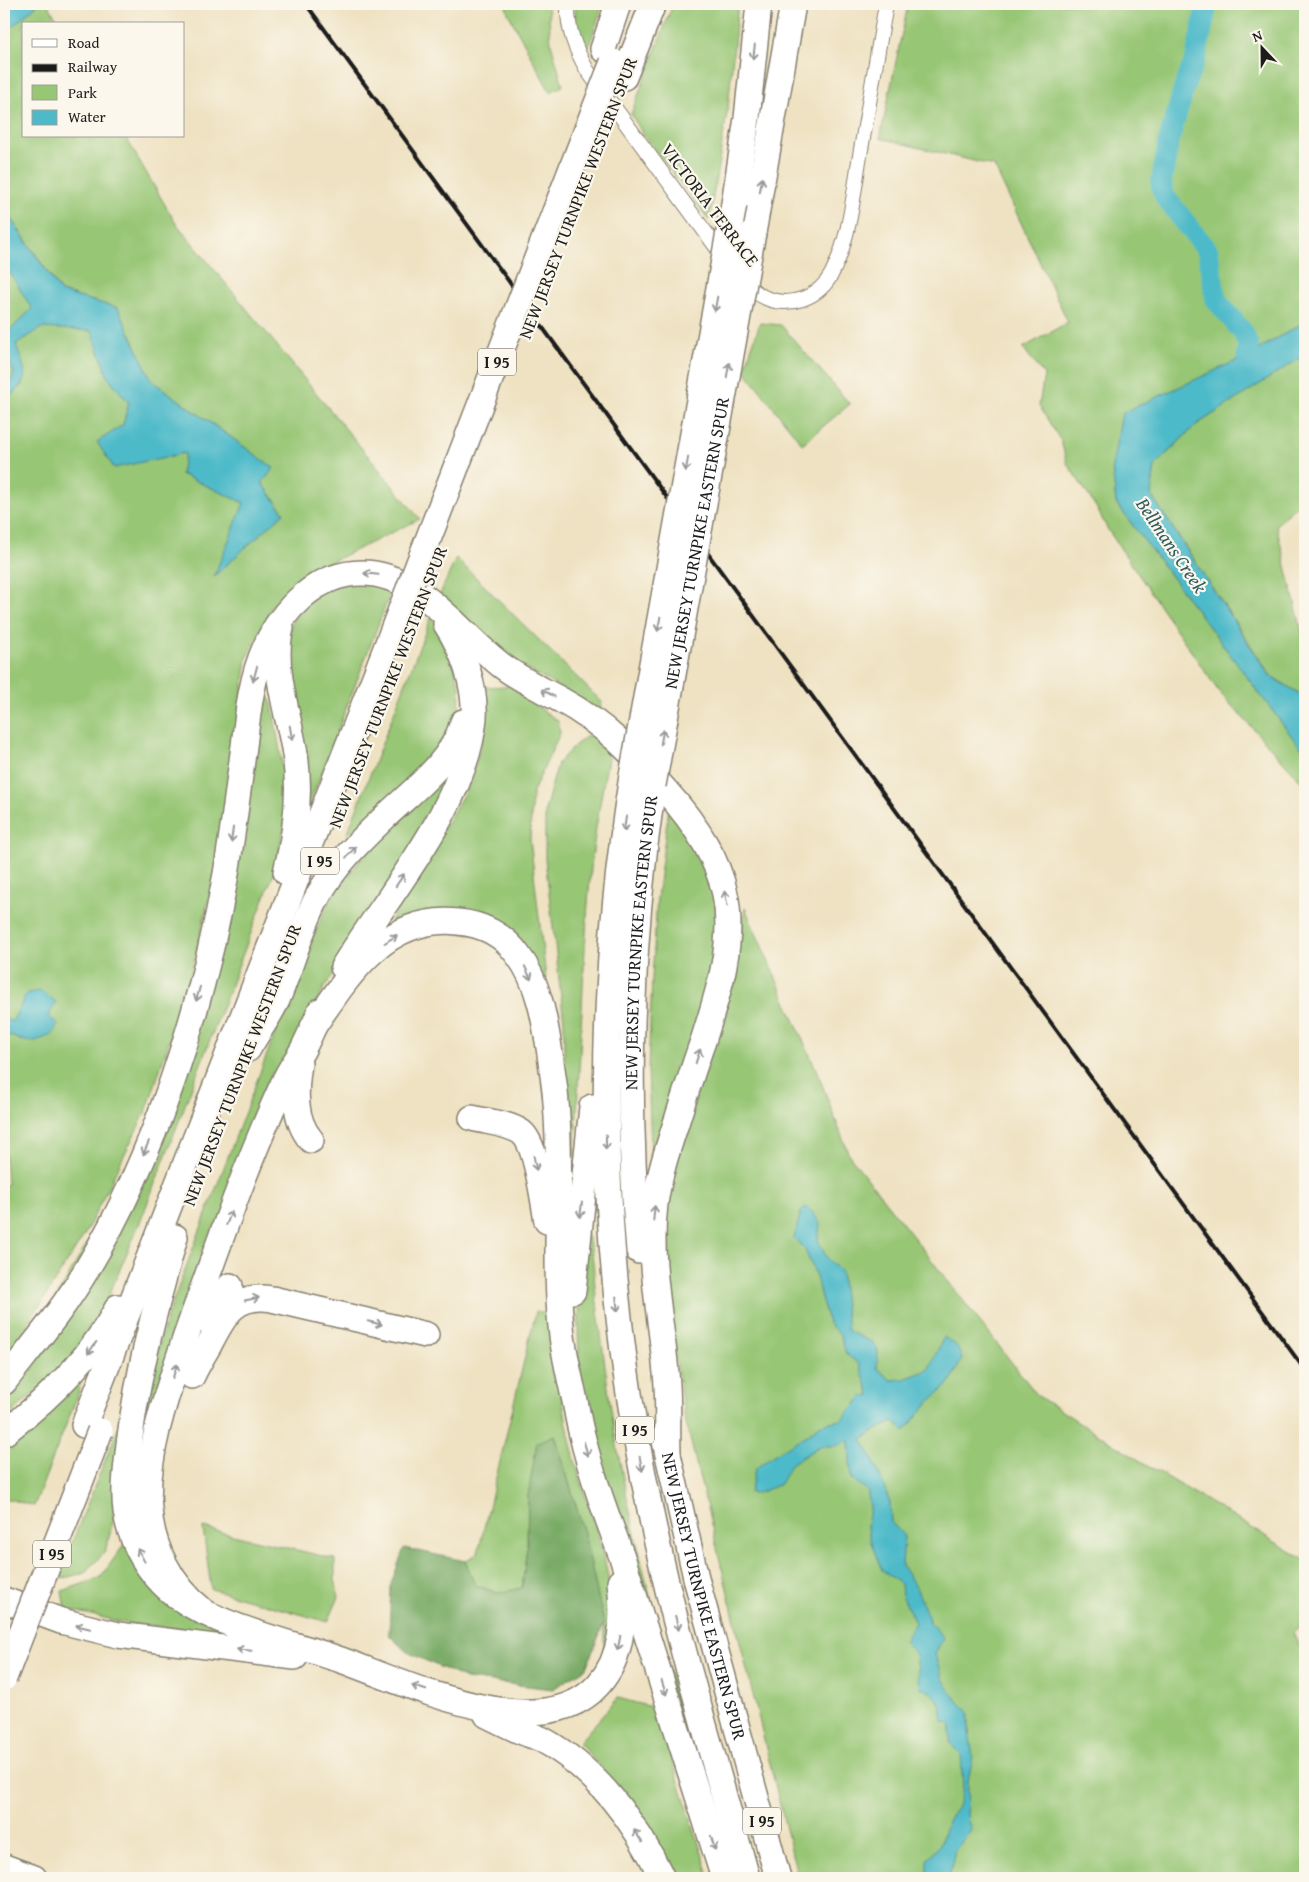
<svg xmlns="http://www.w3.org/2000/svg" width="1309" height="1882" font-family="'Gentium Book Plus',serif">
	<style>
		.green { fill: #97c674; stroke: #5a7148 }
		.forest { fill: #79ab66; stroke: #4a6441 }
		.water { fill: #4ebac9; stroke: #356b72 }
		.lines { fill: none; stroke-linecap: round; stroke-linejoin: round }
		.river { stroke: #4ebac9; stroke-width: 21 }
		.minor-casing { stroke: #867f6f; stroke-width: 16 }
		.motorway-casing { stroke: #867f6f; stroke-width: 28 }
		.minor { stroke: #fff; stroke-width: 14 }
		.motorway { stroke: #fff; stroke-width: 25 }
		.rail { stroke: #1c1c1c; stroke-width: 4 }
		.motorway-bridge-casing { stroke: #867f6f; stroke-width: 28; stroke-linecap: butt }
		.motorway-bridge { stroke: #fff; stroke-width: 25 }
		.oneway { stroke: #999 }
		.labels { text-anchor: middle; stroke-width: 4.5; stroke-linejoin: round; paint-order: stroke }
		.shield { fill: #fbf7ec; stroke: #5f5e5a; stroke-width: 1 }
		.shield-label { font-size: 16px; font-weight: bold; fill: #1c1c1c }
		.street-label { font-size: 18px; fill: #1c1c1c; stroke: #fbf7ec }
		.water-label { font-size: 19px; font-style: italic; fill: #305b61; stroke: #fbf7ec }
	</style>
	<rect width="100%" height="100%" fill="#fbf7ec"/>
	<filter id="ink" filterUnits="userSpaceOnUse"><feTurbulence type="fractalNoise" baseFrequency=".02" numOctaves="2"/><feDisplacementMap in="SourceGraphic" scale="10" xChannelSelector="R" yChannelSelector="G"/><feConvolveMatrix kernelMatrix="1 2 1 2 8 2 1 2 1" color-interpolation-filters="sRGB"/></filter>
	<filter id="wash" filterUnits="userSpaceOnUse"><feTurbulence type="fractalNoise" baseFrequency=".0096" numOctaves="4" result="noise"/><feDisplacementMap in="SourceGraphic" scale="20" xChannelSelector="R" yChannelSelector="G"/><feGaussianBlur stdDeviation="1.12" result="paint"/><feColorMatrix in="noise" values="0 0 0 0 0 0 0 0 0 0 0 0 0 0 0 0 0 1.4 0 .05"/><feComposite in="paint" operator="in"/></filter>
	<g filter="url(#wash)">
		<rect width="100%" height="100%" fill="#efe2c2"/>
		<g class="green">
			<polygon points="38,4 48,4 60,24 24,24 24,136 125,136 175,222 420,519 333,561 273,605 247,658 221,849 189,981 147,1109 85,1234 15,1344 4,1359 4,1186 7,1184 4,1144 4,1033 22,1041 20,1010 12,1022 4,1018 4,402 22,385 16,345 41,328 92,330 108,377 129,403 123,425 186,453 181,474 245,503 215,575 284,513 262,482 274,468 152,381 118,308 61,292 7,212 4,211 4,34"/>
			<polygon points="505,4 548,4 551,43 563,86 550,92 508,13"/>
			<polygon points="576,4 603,4 588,49 574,25"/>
			<polygon points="673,4 738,4 728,108 709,220 644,136 631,114"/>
			<polygon points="908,4 1305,4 1305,322 1247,356 1112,466 1116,503 1296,742 1305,751 1305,785 1219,692 1108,530 1096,507 1067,463 1061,441 1039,406 1044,375 1023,348 1068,322 994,166 880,138"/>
			<polygon points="4,263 33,309 4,336"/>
			<polygon points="760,323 781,325 850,404 802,444 744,370"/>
			<polygon points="4,348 14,373 4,397"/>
			<polygon points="1305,355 1305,498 1276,525 1305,644 1305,697 1271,676 1151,495 1155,465 1196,425"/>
			<polygon points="456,558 602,702 600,710 511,660 440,594"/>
			<polygon points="352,579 393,586 300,829 284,672 292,621 311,597"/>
			<polygon points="431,617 445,635 460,687 459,717 448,742 383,810 347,834"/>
			<polygon points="260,678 272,704 283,769 285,824 275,870 141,1220 109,1295 70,1360 4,1420 4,1389 173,1093"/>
			<polygon points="509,686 558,721 560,733 532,794 530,839 550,1013 508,937 387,927 471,781 485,729 485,687"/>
			<path d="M 591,733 L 611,742 C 603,787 594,832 590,878 C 582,970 581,1062 574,1155 L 564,1144 L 564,1022 L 545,859 L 545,810 L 558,763 L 574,746 Z"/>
			<polygon points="444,778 449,782 386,895 324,988 271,1095 138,1459 150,1376 167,1317 299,970 329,901 376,839"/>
			<polygon points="669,806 690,830 721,914 717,968 652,1176 648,1069 652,979 657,898"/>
			<polygon points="745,908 818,1074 849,1155 1038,1396 1134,1457 1305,1560 1305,1623 1293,1633 1305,1658 1305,1878 798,1878 684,1414 674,1347 664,1240 669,1186 734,970"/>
			<path d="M 585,1232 C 595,1249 593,1276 596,1295 C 603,1349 609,1403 619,1457 C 638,1561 668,1664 694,1767 L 580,1391 L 578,1327 Z"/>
			<path d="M 536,1311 L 551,1314 C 557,1363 563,1413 575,1461 C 590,1516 616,1570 610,1628 C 610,1637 606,1646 604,1654 L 604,1623 L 598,1598 L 584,1533 L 555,1435 L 537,1443 L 528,1496 L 527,1547 L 522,1588 L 498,1593 L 475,1585 L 465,1561 L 478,1553 Z"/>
			<polygon points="79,1375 79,1392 34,1506 4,1498 4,1442"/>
			<polygon points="131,1396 119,1500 105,1552 85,1573 60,1579 64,1562"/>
			<polygon points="203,1528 335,1559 335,1580 339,1597 328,1622 211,1589"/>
			<polygon points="126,1542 142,1571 174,1609 237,1634 126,1623 65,1609 62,1591 100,1578"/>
			<polygon points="618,1698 655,1708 710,1878 676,1878 632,1805 579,1742"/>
		</g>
		<polygon class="forest" points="555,1435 584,1533 604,1623 586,1668 553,1689 466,1679 407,1652 389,1635 391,1584 404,1548 465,1561 475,1585 498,1593 522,1588 527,1547 528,1496 537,1442"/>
		<g class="water">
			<polygon points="4,4 38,4 4,34"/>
			<path d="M 4,211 L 6,212 L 61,292 L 118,308 L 152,381 L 274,468 L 262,483 L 284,513 L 214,576 L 244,503 L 181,474 L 185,453 L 114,468 L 97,442 L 123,425 L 129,403 L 108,377 L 92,331 L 41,328 L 16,344 C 27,378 32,376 4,402 L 4,397 L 14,373 L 4,348 L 4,336 L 32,309 L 4,263 Z"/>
			<polygon points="1305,322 1305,355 1196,425 1155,465 1151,495 1270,676 1305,697 1305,751 1296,742 1116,503 1112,466 1122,413 1247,356"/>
			<path d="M 41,991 L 56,1002 L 48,1016 L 58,1024 L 53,1034 C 30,1045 27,1043 4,1033 L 4,1018 L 12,1022 L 27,993 Z"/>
			<path d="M 806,1207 L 813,1213 L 820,1223 L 818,1241 L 827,1258 L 841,1272 L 848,1331 L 872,1342 L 878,1351 L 877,1368 L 891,1380 L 904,1379 L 928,1370 L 944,1337 L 957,1346 L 962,1359 L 950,1383 L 929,1402 L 905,1431 L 893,1422 L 876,1430 L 862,1439 L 876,1466 L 890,1503 L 891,1522 L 904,1536 L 902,1566 L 916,1587 L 930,1622 L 943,1638 L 935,1654 C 942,1680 949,1694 969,1712 L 969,1731 L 973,1756 L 968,1781 L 967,1817 L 971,1831 L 955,1850 L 949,1878 L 927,1878 L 927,1860 L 939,1846 L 949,1819 L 958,1807 L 963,1789 L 961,1755 L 950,1742 L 951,1723 L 943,1722 C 940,1700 940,1696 920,1687 L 916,1654 L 904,1641 L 915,1623 L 902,1595 L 901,1584 L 882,1570 L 872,1546 L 867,1527 L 870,1507 L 867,1490 L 851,1479 L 849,1440 L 835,1446 L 820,1446 L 791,1464 L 780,1484 L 759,1493 L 750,1493 L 755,1469 L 775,1454 L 804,1437 L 821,1424 L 841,1420 L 863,1396 L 870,1395 L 859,1364 L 846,1354 L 840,1335 L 829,1324 L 821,1299 L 816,1276 L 805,1250 L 794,1238 L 801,1212 Z"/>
		</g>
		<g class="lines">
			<polyline class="river" points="1207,4 1196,57 1185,85 1169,140 1161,184 1165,197 1208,251 1216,300 1243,332 1248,345 1247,356"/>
		</g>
	</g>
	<g filter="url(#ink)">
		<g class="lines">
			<defs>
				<g id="minor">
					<path d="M 568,4 C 567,29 575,48 587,70 L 725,259"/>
					<path d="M 742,280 C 749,287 756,294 766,298 C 790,308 818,298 831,275 C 849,241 853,199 859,161 C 868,109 877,56 886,4"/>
				</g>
				<g id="motorway">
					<polyline points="603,49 618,4"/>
					<polyline points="624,77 653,4"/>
					<polyline points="734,204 747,118 759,4"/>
					<polyline points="753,233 793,4"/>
					<path d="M 281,628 C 271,667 289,715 295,754 C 301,794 296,833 286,872"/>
					<path d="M 632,776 C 592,1021 599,1271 651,1514 C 676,1637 714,1757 747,1878"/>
					<path d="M 343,967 C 389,893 466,806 474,718 C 476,686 463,650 446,624"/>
					<path d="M 313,1027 C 348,976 386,914 458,922 C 482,924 504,935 518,955 C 539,982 545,1021 550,1054 C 552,1070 555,1086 556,1103 C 563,1180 553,1259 562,1336 C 565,1358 570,1379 575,1401 C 577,1412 579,1424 582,1435 C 592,1477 607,1517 622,1557 L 724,1878"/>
					<path d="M 248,1049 C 257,1033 269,1017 277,1000 C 291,967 300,930 317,898 C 333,867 360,841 385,817 C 414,789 452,762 463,722"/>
					<path d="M 299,1064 C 295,1089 293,1119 311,1140"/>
					<path d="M 472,1118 C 487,1122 507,1123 521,1132 C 537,1144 543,1200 547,1221"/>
					<path d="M 175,1237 C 155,1308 138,1371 129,1444 C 126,1472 121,1502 130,1529 C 139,1557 154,1579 178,1597 C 222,1628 290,1642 341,1660 C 406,1683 541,1749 598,1685 C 624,1656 624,1618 620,1582"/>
					<path id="s1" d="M 639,1251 C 625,1095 630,940 653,785"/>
					<polyline points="573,1291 592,1107"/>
					<polyline points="210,1323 220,1298 230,1286"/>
					<path d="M 192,1376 C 197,1365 203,1355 209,1345 C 224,1316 234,1293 272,1299 L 426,1335"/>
					<path d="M 4,1382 C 33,1345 63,1310 87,1269 C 155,1156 203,1005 226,874 C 233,832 238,789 244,746 C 248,712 251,679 265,648 C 282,609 317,573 362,573 C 419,573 459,633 501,665 C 519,679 541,689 561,700 C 605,724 633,754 666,791 C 693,821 717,855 725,894 C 735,943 718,994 703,1041 C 694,1066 686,1092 678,1117 C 669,1145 659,1174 655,1204 C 648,1261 661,1316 666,1373 C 669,1399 667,1427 668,1453"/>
					<polyline points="84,1425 381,661"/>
					<path d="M 4,1433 C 50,1398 91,1358 118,1307"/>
					<path id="s2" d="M 664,1437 L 697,1582 L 778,1878"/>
					<polyline points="4,1600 61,1621 118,1635 295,1657"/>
					<path d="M 202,1610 C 171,1585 152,1548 149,1509 C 144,1455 169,1387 186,1336 C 216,1251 246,1164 284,1082 C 289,1070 297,1060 303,1049 C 309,1037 315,1024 320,1011"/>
					<path d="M 487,1715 C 497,1720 507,1725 518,1730 C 526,1734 535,1736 543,1740 C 596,1769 637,1824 662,1878"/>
					<polyline points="4,1867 34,1878"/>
				</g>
			</defs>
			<use href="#minor" class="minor-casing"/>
			<use href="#motorway" class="motorway-casing"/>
			<use href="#minor" class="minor"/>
			<use href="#motorway" class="motorway"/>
			<polyline class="rail" points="306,4 1305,1370"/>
			<defs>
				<g id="motorway-bridge">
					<polyline points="381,661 613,62"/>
					<polyline points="632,776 734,204"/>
					<path id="s3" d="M 653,785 L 753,233"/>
					<polyline points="4,1678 100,1431"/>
				</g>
			</defs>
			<use href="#motorway-bridge" class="motorway-bridge-casing"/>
			<use href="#motorway-bridge" class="motorway-bridge"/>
		</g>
		<defs><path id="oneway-shaft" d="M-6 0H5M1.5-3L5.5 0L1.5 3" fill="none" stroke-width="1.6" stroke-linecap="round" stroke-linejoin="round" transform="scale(1.25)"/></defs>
		<g class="oneway">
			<use href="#oneway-shaft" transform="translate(754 52) rotate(96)"/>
			<use href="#oneway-shaft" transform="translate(761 185) rotate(-80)"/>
			<use href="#oneway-shaft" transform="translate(716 304) rotate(100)"/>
			<use href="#oneway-shaft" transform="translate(728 370) rotate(-80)"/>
			<use href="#oneway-shaft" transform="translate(687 464) rotate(100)"/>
			<use href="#oneway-shaft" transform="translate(371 574) rotate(-174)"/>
			<use href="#oneway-shaft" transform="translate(659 624) rotate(100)"/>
			<use href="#oneway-shaft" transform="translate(255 674) rotate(105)"/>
			<use href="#oneway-shaft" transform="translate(548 693) rotate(-152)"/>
			<use href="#oneway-shaft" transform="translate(291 733) rotate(80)"/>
			<use href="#oneway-shaft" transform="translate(662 737) rotate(-80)"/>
			<use href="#oneway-shaft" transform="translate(625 824) rotate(98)"/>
			<use href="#oneway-shaft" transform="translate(232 835) rotate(98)"/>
			<use href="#oneway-shaft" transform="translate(351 852) rotate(-49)"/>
			<use href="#oneway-shaft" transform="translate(400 880) rotate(-56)"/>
			<use href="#oneway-shaft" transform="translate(726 898) rotate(-101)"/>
			<use href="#oneway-shaft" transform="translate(391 939) rotate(-32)"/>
			<use href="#oneway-shaft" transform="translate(528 973) rotate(65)"/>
			<use href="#oneway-shaft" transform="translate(198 994) rotate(105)"/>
			<use href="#oneway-shaft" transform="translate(698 1056) rotate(-72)"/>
			<use href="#oneway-shaft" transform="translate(606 1142) rotate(89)"/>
			<use href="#oneway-shaft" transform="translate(146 1148) rotate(113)"/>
			<use href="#oneway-shaft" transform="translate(535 1163) rotate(79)"/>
			<use href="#oneway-shaft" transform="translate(581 1210) rotate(97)"/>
			<use href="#oneway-shaft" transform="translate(654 1213) rotate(-85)"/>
			<use href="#oneway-shaft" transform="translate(229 1218) rotate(-69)"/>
			<use href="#oneway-shaft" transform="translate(252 1299) rotate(-11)"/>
			<use href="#oneway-shaft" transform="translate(617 1304) rotate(84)"/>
			<use href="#oneway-shaft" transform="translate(375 1323) rotate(13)"/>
			<use href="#oneway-shaft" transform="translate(92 1348) rotate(126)"/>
			<use href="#oneway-shaft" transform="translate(175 1371) rotate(-72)"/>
			<use href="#oneway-shaft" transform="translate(586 1449) rotate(74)"/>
			<use href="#oneway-shaft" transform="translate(641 1464) rotate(79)"/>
			<use href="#oneway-shaft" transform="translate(141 1555) rotate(-118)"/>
			<use href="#oneway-shaft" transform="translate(677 1623) rotate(76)"/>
			<use href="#oneway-shaft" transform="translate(83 1627) rotate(-166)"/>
			<use href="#oneway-shaft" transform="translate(619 1643) rotate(101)"/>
			<use href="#oneway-shaft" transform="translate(244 1650) rotate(-174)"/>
			<use href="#oneway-shaft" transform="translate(419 1688) rotate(-162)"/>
			<use href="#oneway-shaft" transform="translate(664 1688) rotate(72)"/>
			<use href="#oneway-shaft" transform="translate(638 1836) rotate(-123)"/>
			<use href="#oneway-shaft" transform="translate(713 1843) rotate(73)"/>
		</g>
	</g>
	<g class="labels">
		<g class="shield">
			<rect x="478" y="348.5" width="38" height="27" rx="4"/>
			<rect x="301" y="847.5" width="38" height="27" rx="4"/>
			<rect x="616" y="1416.5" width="38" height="27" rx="4"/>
			<rect x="33" y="1540.5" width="38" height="27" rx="4"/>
			<rect x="743" y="1807.5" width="38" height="27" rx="4"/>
		</g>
		<g class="shield-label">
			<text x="497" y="368">I 95</text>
			<text x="320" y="867">I 95</text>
			<text x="635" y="1436">I 95</text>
			<text x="52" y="1560">I 95</text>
			<text x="762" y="1827">I 95</text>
		</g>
		<g class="street-label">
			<text transform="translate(578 198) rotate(-69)" y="6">NEW JERSEY TURNPIKE WESTERN SPUR</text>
			<text transform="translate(710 205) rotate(53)" y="6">VICTORIA TERRACE</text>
			<text dy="6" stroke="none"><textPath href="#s3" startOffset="246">NEW JERSEY TURNPIKE EASTERN SPUR</textPath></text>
			<text transform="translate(388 687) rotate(-69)" y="6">NEW JERSEY TURNPIKE WESTERN SPUR</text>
			<text dy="6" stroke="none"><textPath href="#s1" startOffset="309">NEW JERSEY TURNPIKE EASTERN SPUR</textPath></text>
			<text transform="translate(242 1065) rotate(-69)" y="6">NEW JERSEY TURNPIKE WESTERN SPUR</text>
			<text dy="6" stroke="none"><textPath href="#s2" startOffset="164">NEW JERSEY TURNPIKE EASTERN SPUR</textPath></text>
		</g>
		<g class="water-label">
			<text transform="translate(1172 545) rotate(56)" y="7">Bellmans Creek</text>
		</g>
	</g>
	<rect width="1309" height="1882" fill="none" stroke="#fbf7ec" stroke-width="20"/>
	<rect x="22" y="22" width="162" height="115" fill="#fbf7ec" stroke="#a29f99"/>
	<rect x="32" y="39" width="25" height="8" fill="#ffffff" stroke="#a29f99"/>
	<text x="68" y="48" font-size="15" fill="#1c1c1c">Road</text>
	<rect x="32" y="64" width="25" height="8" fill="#1c1c1c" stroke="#a29f99"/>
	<text x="68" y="72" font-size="15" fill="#1c1c1c">Railway</text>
	<rect x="32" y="85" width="25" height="15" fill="#97c674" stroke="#a29f99"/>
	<text x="68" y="98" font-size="15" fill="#1c1c1c">Park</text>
	<rect x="32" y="110" width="25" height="15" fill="#4ebac9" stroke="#a29f99"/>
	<text x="68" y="122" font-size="15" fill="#1c1c1c">Water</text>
	<g transform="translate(1262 48) rotate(338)" stroke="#fbf7ec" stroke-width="4" paint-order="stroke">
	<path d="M0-4L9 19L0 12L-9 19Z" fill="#1c1c1c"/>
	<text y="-8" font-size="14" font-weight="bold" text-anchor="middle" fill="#1c1c1c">N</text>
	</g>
</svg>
